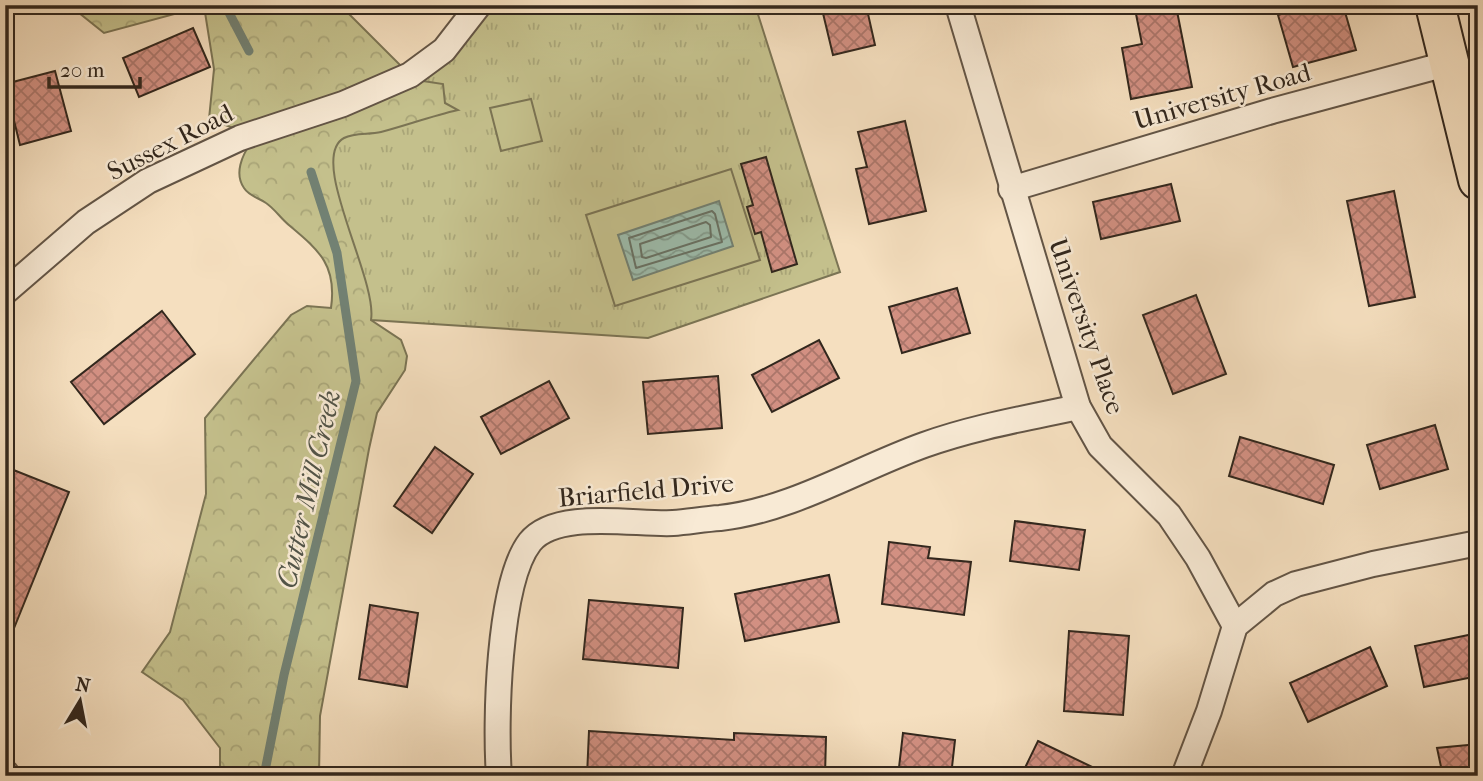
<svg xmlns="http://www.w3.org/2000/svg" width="1483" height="781" font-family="'IM FELL French Canon',serif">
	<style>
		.grass { fill: url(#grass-tufts); stroke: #7b7454; stroke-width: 2 }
		.forest { fill: url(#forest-crowns); stroke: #7b7454; stroke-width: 2 }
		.pitch { fill: #c4c08c; stroke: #7b7454; stroke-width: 2 }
		.water { fill: url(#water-waves); stroke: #728173; stroke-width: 2 }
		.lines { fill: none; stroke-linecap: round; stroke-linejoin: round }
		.shore { stroke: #687265; stroke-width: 2 }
		.stream { stroke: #728173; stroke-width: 9 }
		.building { fill: url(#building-cross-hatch); stroke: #32271d; stroke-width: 2 }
		.street-casing { stroke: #635546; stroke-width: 28 }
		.primary-casing { stroke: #32271d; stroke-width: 42 }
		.street { stroke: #f8ead5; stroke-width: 24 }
		.primary { stroke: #f5dfbf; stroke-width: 38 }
		.labels { text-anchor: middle; stroke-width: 5; stroke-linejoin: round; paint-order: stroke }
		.street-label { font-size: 26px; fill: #32271d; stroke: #f8ead5 }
		.water-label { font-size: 28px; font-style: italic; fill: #525448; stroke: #f8ead5 }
	</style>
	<defs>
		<pattern id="grass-tufts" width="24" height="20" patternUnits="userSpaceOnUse" patternTransform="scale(1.75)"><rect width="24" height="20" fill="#c4c08c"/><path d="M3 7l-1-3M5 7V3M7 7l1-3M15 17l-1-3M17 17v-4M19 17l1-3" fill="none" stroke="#a9a578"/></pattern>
		<pattern id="forest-crowns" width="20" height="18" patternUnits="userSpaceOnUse" patternTransform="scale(1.75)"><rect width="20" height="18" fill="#c4c08c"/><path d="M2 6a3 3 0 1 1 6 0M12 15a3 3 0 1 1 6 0" fill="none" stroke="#a9a578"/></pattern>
		<pattern id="water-waves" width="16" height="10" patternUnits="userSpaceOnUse" patternTransform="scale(1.75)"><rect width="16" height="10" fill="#9dbdad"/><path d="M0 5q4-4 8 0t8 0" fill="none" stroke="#819a8c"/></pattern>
		<pattern id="building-cross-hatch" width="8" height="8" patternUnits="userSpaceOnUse" patternTransform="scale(1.75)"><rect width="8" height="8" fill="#d29082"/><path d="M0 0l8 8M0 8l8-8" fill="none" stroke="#ab766a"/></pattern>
	</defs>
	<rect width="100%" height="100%" fill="#f5dfbf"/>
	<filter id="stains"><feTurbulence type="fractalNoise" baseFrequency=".00286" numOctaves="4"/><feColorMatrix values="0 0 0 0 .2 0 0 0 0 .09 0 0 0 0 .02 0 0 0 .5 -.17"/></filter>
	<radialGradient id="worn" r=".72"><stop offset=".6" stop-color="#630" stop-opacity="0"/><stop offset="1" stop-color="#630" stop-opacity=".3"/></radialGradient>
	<polygon class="grass" points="479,5 755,5 840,272 648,338 371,320 303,117 410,75"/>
	<path class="forest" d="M 46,5 L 340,5 L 410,75 L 423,81 L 443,84 L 445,103 L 458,110 C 432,116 407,125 381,132 C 369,135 355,132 344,138 C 307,158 378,279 371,320 L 401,340 L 407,356 L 405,370 L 377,413 L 369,449 L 320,716 L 319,776 L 220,776 L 220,748 L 183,700 L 142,672 L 170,632 L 206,494 L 205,418 L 291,315 L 307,306 L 331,308 C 337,266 320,251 290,226 C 281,219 275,209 266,203 C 259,198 249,196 244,188 C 234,174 242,155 251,143 L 239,130 L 209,119 L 214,69 L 204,6 L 104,33 L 79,13 Z"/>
	<g class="pitch">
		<polygon points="531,99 542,141 501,151 490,108"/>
		<polygon points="731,169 760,260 615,306 586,215"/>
	</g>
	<polygon class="water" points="719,201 733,246 633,280 618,235"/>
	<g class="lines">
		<g class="shore">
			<polygon points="712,211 715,214 722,242 636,268 629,238"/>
			<polygon points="706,222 710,225 711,237 646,258 642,257 640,244"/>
		</g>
		<g class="stream">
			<polyline points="225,5 249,51"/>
			<polyline points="264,776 284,675 356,381 337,253 311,172"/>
		</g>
	</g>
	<g class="building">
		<polygon points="821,5 866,5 875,45 833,55"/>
		<polygon points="1311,5 1343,5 1356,50 1293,67 1278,15"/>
		<polygon points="1176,6 1192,87 1131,99 1122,48 1142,44 1136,14"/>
		<polygon points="193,28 210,67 139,97 123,58"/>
		<polygon points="55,71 71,131 20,145 5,84"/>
		<polygon points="905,121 926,211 869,224 856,169 867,167 858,132"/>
		<polygon points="766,157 797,264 772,272 761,232 755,234 747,207 753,205 741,164"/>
		<polygon points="1171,184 1180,221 1101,239 1093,202"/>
		<polygon points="1394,191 1415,297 1369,306 1347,201"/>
		<polygon points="957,288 970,333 902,353 889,307"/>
		<polygon points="1196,295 1226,374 1173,394 1143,315"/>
		<polygon points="162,311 195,354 104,424 71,382"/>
		<polygon points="819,340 839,378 772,412 752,375"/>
		<polygon points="718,376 722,428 648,434 643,382"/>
		<polygon points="549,381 569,418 501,454 481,417"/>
		<polygon points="1435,425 1448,469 1380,489 1367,445"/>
		<polygon points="1240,437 1334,465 1323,504 1229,476"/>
		<polygon points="435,447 473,474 432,533 394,506"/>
		<polygon points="11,469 69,492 6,648 5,484"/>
		<polygon points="1015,521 1085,530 1079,570 1010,561"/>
		<polygon points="889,542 930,547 928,558 971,562 964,615 882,604"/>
		<polygon points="829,575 839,622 745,641 735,594"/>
		<polygon points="589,600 683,608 678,668 583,659"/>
		<polygon points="370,605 418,613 407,687 359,679"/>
		<polygon points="1069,631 1129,636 1123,715 1064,711"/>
		<polygon points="1478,633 1478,676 1424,687 1415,646"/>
		<polygon points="1370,647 1387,686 1308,722 1290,683"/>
		<polygon points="589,731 734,740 734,733 826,737 825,776 587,776"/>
		<polygon points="903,733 955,740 951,776 898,776"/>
		<polygon points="1038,741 1111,776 1021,776"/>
		<polygon points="1478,744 1478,776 1443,776 1437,748"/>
	</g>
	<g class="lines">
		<defs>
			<g id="street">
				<polyline points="958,5 1078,407 1100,446 1169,515 1198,558 1235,626"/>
				<polyline points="1011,189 1272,111 1450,63"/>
				<polyline points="5,292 86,222 148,181 240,138 343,104 410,75 444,50 479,5"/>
				<polyline points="5,772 8,776"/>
				<path d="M 499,776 C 495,724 498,583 530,542 C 556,509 635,525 673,523 C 688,522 704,519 720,518 C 792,510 857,469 924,445 C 974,427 1027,418 1078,407"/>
				<polyline points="1184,776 1209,711 1235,626 1274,594 1296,584 1373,564 1478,543"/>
			</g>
			<polyline id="primary" points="1435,5 1478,180"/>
		</defs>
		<use href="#street" class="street-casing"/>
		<use href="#primary" class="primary-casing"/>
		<use href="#street" class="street"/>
		<use href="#primary" class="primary"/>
	</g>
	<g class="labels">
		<g class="street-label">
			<text transform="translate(1222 96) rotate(-16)" y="9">University Road</text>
			<text transform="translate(170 142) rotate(-27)" y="9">Sussex Road</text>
			<text transform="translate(1087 326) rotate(71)" y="9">University Place</text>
			<text transform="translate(646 490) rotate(-5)" y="9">Briarfield Drive</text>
		</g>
		<g class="water-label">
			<text transform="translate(308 489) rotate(-77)" y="10">Cutter Mill Creek</text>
		</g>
	</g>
	<rect width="1483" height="781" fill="none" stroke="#f5dfbf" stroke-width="28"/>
	<rect x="7" y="7" width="1469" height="767" fill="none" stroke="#32271d" stroke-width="3.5"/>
	<rect x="14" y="14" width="1455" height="753" fill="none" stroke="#32271d" stroke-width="2"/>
	<g transform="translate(80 701) rotate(10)" stroke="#f8ead5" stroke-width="5" paint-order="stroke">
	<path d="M0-5L12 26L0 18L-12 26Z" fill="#32271d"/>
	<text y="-10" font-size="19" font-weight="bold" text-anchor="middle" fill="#32271d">N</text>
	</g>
	<path d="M49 77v10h91v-10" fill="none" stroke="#32271d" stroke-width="3.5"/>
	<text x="60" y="77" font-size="21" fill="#32271d" stroke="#f8ead5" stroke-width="5" paint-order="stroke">20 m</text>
	<rect width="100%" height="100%" filter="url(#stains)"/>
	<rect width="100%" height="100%" fill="url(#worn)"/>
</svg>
